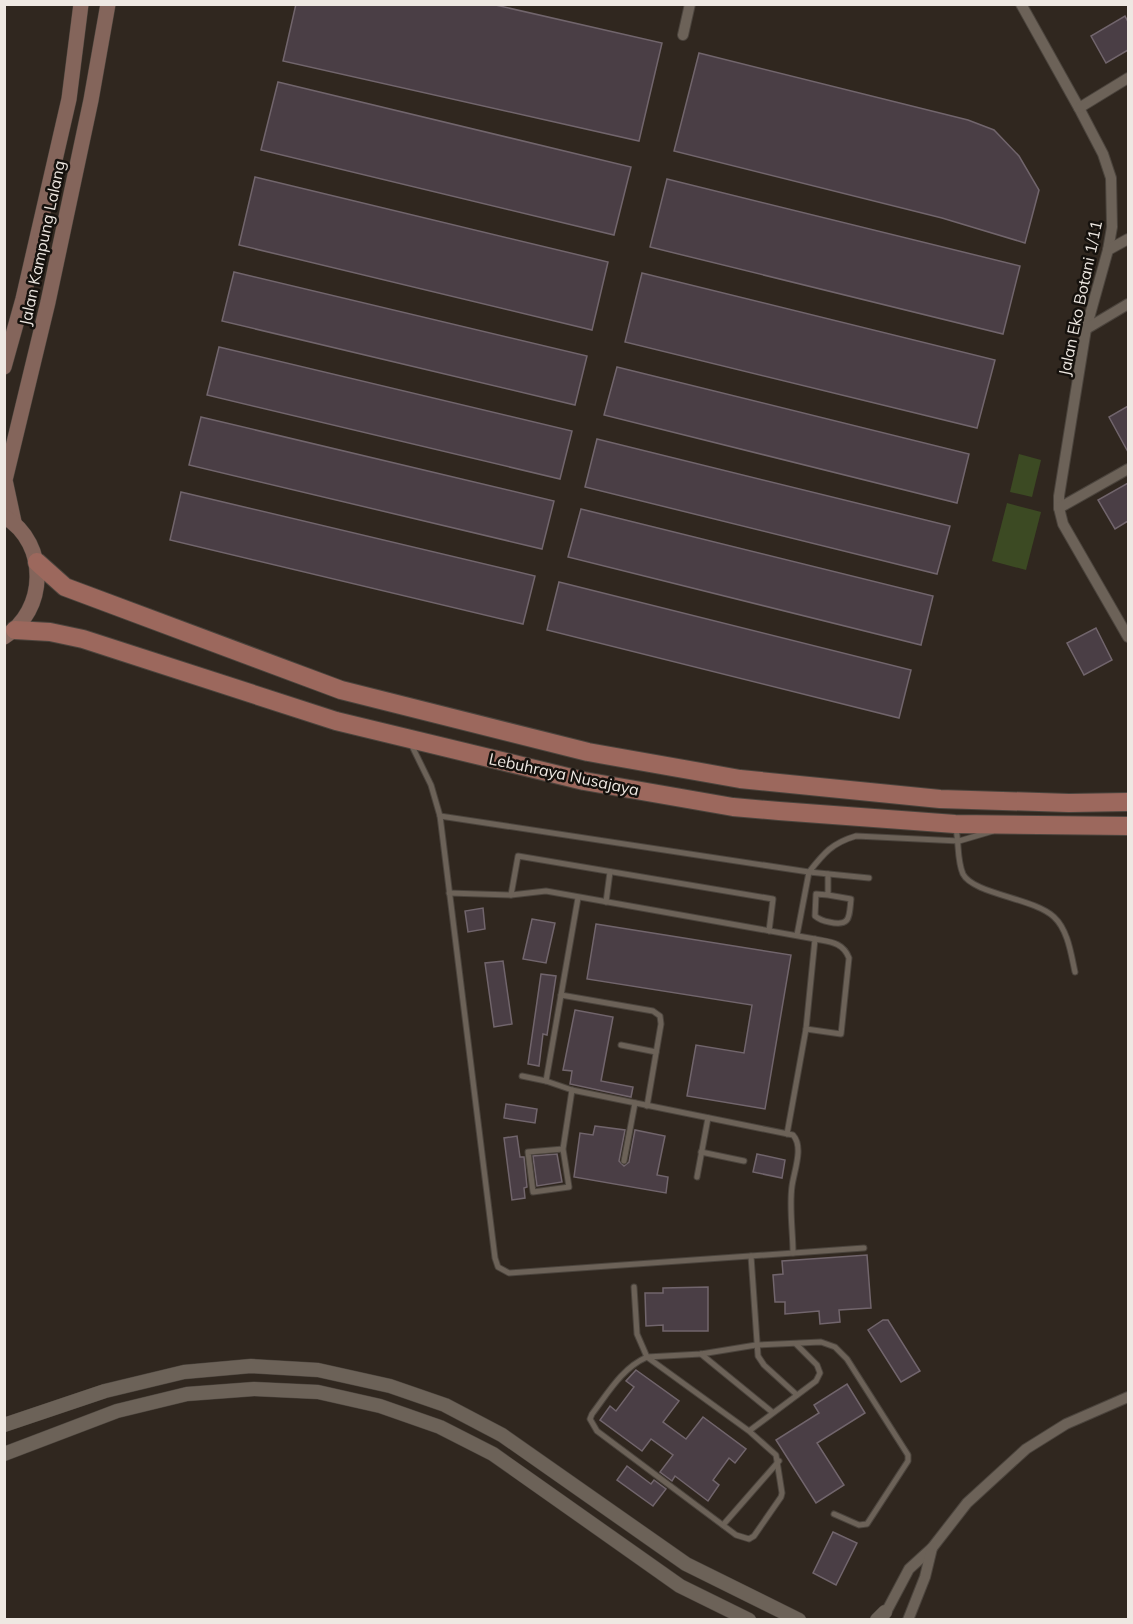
<svg xmlns="http://www.w3.org/2000/svg" width="1133" height="1624" font-family="Mulish,sans-serif">
	<style>
		.garden { fill: #3c4a23 }
		.building { fill: #4a3e45; stroke: #71656c; stroke-width: 1.5 }
		.lines { fill: none; stroke-linecap: round; stroke-linejoin: round }
		.service-casing { stroke: #4b443d; stroke-width: 7 }
		.minor-casing { stroke: #4b443d; stroke-width: 12 }
		.tertiary-casing { stroke: #4b443d; stroke-width: 15 }
		.secondary-casing { stroke: #4b443d; stroke-width: 16 }
		.primary-casing { stroke: #4b443d; stroke-width: 20 }
		.service { stroke: #6c6258; stroke-width: 5 }
		.minor { stroke: #6c6258; stroke-width: 10 }
		.tertiary { stroke: #6c6258; stroke-width: 14 }
		.secondary { stroke: #84655b; stroke-width: 15 }
		.primary { stroke: #9c685d; stroke-width: 18 }
		.labels { text-anchor: middle; stroke-width: 5; stroke-linejoin: round; paint-order: stroke }
		.street-label { font-size: 16px; fill: #eee8e2; stroke: #15110d }
	</style>
	<rect width="100%" height="100%" fill="#30271f"/>
	<g class="garden">
		<polygon points="1019,454 1041,460 1032,497 1010,492"/>
		<polygon points="1007,503 1041,512 1026,570 992,561"/>
	</g>
	<g class="building">
		<polygon points="296,4 491,4 662,43 639,141 283,61"/>
		<polygon points="1125,16 1128,22 1128,50 1106,63 1091,36"/>
		<polygon points="699,53 968,120 994,130 1019,156 1039,190 1025,243 942,218 674,151"/>
		<polygon points="278,82 631,167 614,235 261,150"/>
		<polygon points="255,177 608,262 592,330 239,245"/>
		<polygon points="667,179 1020,266 1003,334 650,247"/>
		<polygon points="234,272 587,356 575,405 222,321"/>
		<polygon points="642,273 995,360 977,428 625,342"/>
		<polygon points="219,347 572,431 560,479 207,395"/>
		<polygon points="617,367 969,454 957,503 604,415"/>
		<polygon points="1128,406 1128,452 1109,417"/>
		<polygon points="201,417 554,501 542,549 189,465"/>
		<polygon points="597,439 950,526 937,574 585,487"/>
		<polygon points="1128,483 1128,521 1115,529 1098,500"/>
		<polygon points="181,492 535,576 523,624 170,540"/>
		<polygon points="581,509 933,596 921,645 568,557"/>
		<polygon points="559,582 911,670 899,718 547,630"/>
		<polygon points="1096,628 1112,660 1084,675 1067,643"/>
		<polygon points="483,908 485,929 468,932 465,911"/>
		<polygon points="532,919 555,923 546,963 523,959"/>
		<polygon points="596,924 791,955 765,1109 687,1096 696,1045 744,1053 752,1005 587,979"/>
		<polygon points="503,961 512,1024 494,1027 485,963"/>
		<polygon points="541,974 556,976 547,1035 543,1034 539,1066 528,1064"/>
		<polygon points="575,1010 613,1017 601,1081 633,1087 631,1097 570,1084 572,1071 563,1070"/>
		<polygon points="506,1104 537,1109 535,1123 504,1118"/>
		<polygon points="595,1126 625,1130 619,1161 624,1166 629,1162 635,1130 665,1136 657,1175 668,1177 666,1193 574,1177 580,1133 593,1135"/>
		<polygon points="517,1136 520,1157 524,1157 527,1187 524,1188 525,1198 512,1200 504,1138"/>
		<polygon points="557,1154 562,1182 537,1186 533,1156"/>
		<polygon points="757,1154 785,1160 782,1178 753,1172"/>
		<polygon points="867,1255 871,1308 839,1310 840,1322 820,1324 819,1311 785,1314 785,1302 775,1302 773,1275 783,1274 782,1261"/>
		<polygon points="708,1287 708,1331 663,1331 663,1325 646,1326 645,1293 663,1293 663,1288"/>
		<polygon points="883,1320 888,1320 920,1371 901,1382 868,1330"/>
		<polygon points="636,1370 679,1401 663,1422 686,1439 703,1417 746,1449 735,1463 729,1458 713,1480 719,1485 708,1501 675,1476 672,1481 660,1472 673,1455 651,1439 642,1451 600,1420 610,1406 616,1411 634,1387 626,1381"/>
		<polygon points="847,1384 865,1413 817,1443 844,1485 816,1503 776,1440 819,1413 814,1405"/>
		<polygon points="627,1466 651,1484 654,1480 666,1489 653,1506 617,1480"/>
		<polygon points="833,1532 857,1543 836,1585 813,1573"/>
	</g>
	<g class="lines">
		<defs>
			<g id="service">
				<path d="M 411,744 L 431,785 L 440,816 L 809,872 C 824,853 832,843 856,836 L 959,841 L 993,831"/>
				<polyline points="440,816 495,1258 498,1267 509,1273 864,1248"/>
				<path d="M 956,829 C 959,843 957,861 963,874 C 973,894 1034,898 1054,917 C 1068,930 1071,954 1075,972"/>
				<polyline points="449,893 511,895 546,891 815,939 806,1029 787,1134"/>
				<polyline points="511,895 518,856 773,899 769,931"/>
				<path d="M 828,895 L 816,894 L 815,916 C 820,920 823,921 829,922 C 851,927 849,917 851,899 L 828,895 L 828,874"/>
				<polyline points="606,902 610,872"/>
				<polyline points="797,935 809,872 869,878"/>
				<polyline points="561,995 653,1011 660,1016 661,1024 647,1106"/>
				<path d="M 806,1029 L 841,1034 L 849,958 C 843,942 830,942 815,939"/>
				<polyline points="621,1045 656,1052"/>
				<path d="M 522,1076 L 546,1081 L 572,1090 L 793,1135 C 804,1147 794,1171 792,1186 C 789,1207 793,1232 793,1253"/>
				<polyline points="546,1081 578,898"/>
				<polyline points="563,1149 528,1152 533,1192 569,1187 563,1149 572,1090"/>
				<polyline points="701,1152 744,1161"/>
				<polyline points="624,1161 635,1103"/>
				<polyline points="697,1177 708,1118"/>
				<polyline points="751,1256 758,1356 764,1365 797,1395"/>
				<polyline points="634,1287 637,1334 647,1357 701,1354 756,1345 821,1342 835,1347 847,1359 908,1455 908,1461 867,1524 859,1525 834,1514"/>
				<polyline points="701,1354 772,1412"/>
				<path d="M 749,1431 L 776,1455 L 782,1493 L 781,1497 L 754,1536 L 749,1539 L 736,1535 L 597,1431 L 590,1419 L 592,1414 C 608,1393 622,1368 647,1357 L 749,1431 L 816,1381 L 820,1373 L 817,1365 L 796,1344"/>
				<polyline points="723,1525 779,1461"/>
			</g>
			<g id="minor">
				<polyline points="1021,4 1079,108 1103,154 1111,178 1112,227 1108,250 1086,329 1059,496 1059,508 1063,524 1128,637"/>
				<polyline points="683,35 690,4"/>
				<polyline points="1079,108 1128,78"/>
				<polyline points="1108,250 1128,239"/>
				<polyline points="1086,329 1128,304"/>
				<polyline points="1059,508 1128,469"/>
				<polyline points="883,1618 909,1569 932,1548 967,1503 1026,1449 1066,1424 1128,1397"/>
				<polyline points="908,1620 925,1577 932,1548"/>
			</g>
			<g id="tertiary">
				<polyline points="4,1425 105,1391 184,1372 251,1366 318,1370 390,1386 445,1405 502,1435 686,1564 799,1620"/>
				<polyline points="4,1454 117,1411 187,1394 254,1389 318,1392 380,1406 440,1427 493,1454 680,1586 749,1620"/>
				<polyline points="877,1620 885,1612"/>
			</g>
			<g id="secondary">
				<polyline points="4,367 23,299 69,99 81,4"/>
				<polyline points="14,522 5,480 48,302 91,100 108,4"/>
				<path d="M 4,637 C 47,611 49,544 5,517"/>
			</g>
			<g id="primary">
				<polyline points="37,562 65,587 341,690 588,752 740,779 940,799 1069,803 1128,802"/>
				<polyline points="15,630 50,632 83,639 336,721 584,781 733,807 779,811 955,824 1128,826"/>
			</g>
		</defs>
		<use href="#service" class="service-casing"/>
		<use href="#minor" class="minor-casing"/>
		<use href="#tertiary" class="tertiary-casing"/>
		<use href="#secondary" class="secondary-casing"/>
		<use href="#primary" class="primary-casing"/>
		<use href="#service" class="service"/>
		<use href="#minor" class="minor"/>
		<use href="#tertiary" class="tertiary"/>
		<use href="#secondary" class="secondary"/>
		<use href="#primary" class="primary"/>
	</g>
	<g class="labels">
		<g class="street-label">
			<text transform="translate(42 243) rotate(-78)" y="6">Jalan Kampung Lalang</text>
			<text transform="translate(1080 298) rotate(-78)" y="6">Jalan Eko Botani 1/11</text>
			<text transform="translate(564 774) rotate(12)" y="6">Lebuhraya Nusajaya</text>
		</g>
	</g>
	<rect width="1133" height="1624" fill="none" stroke="#eee8e2" stroke-width="12"/>
</svg>
